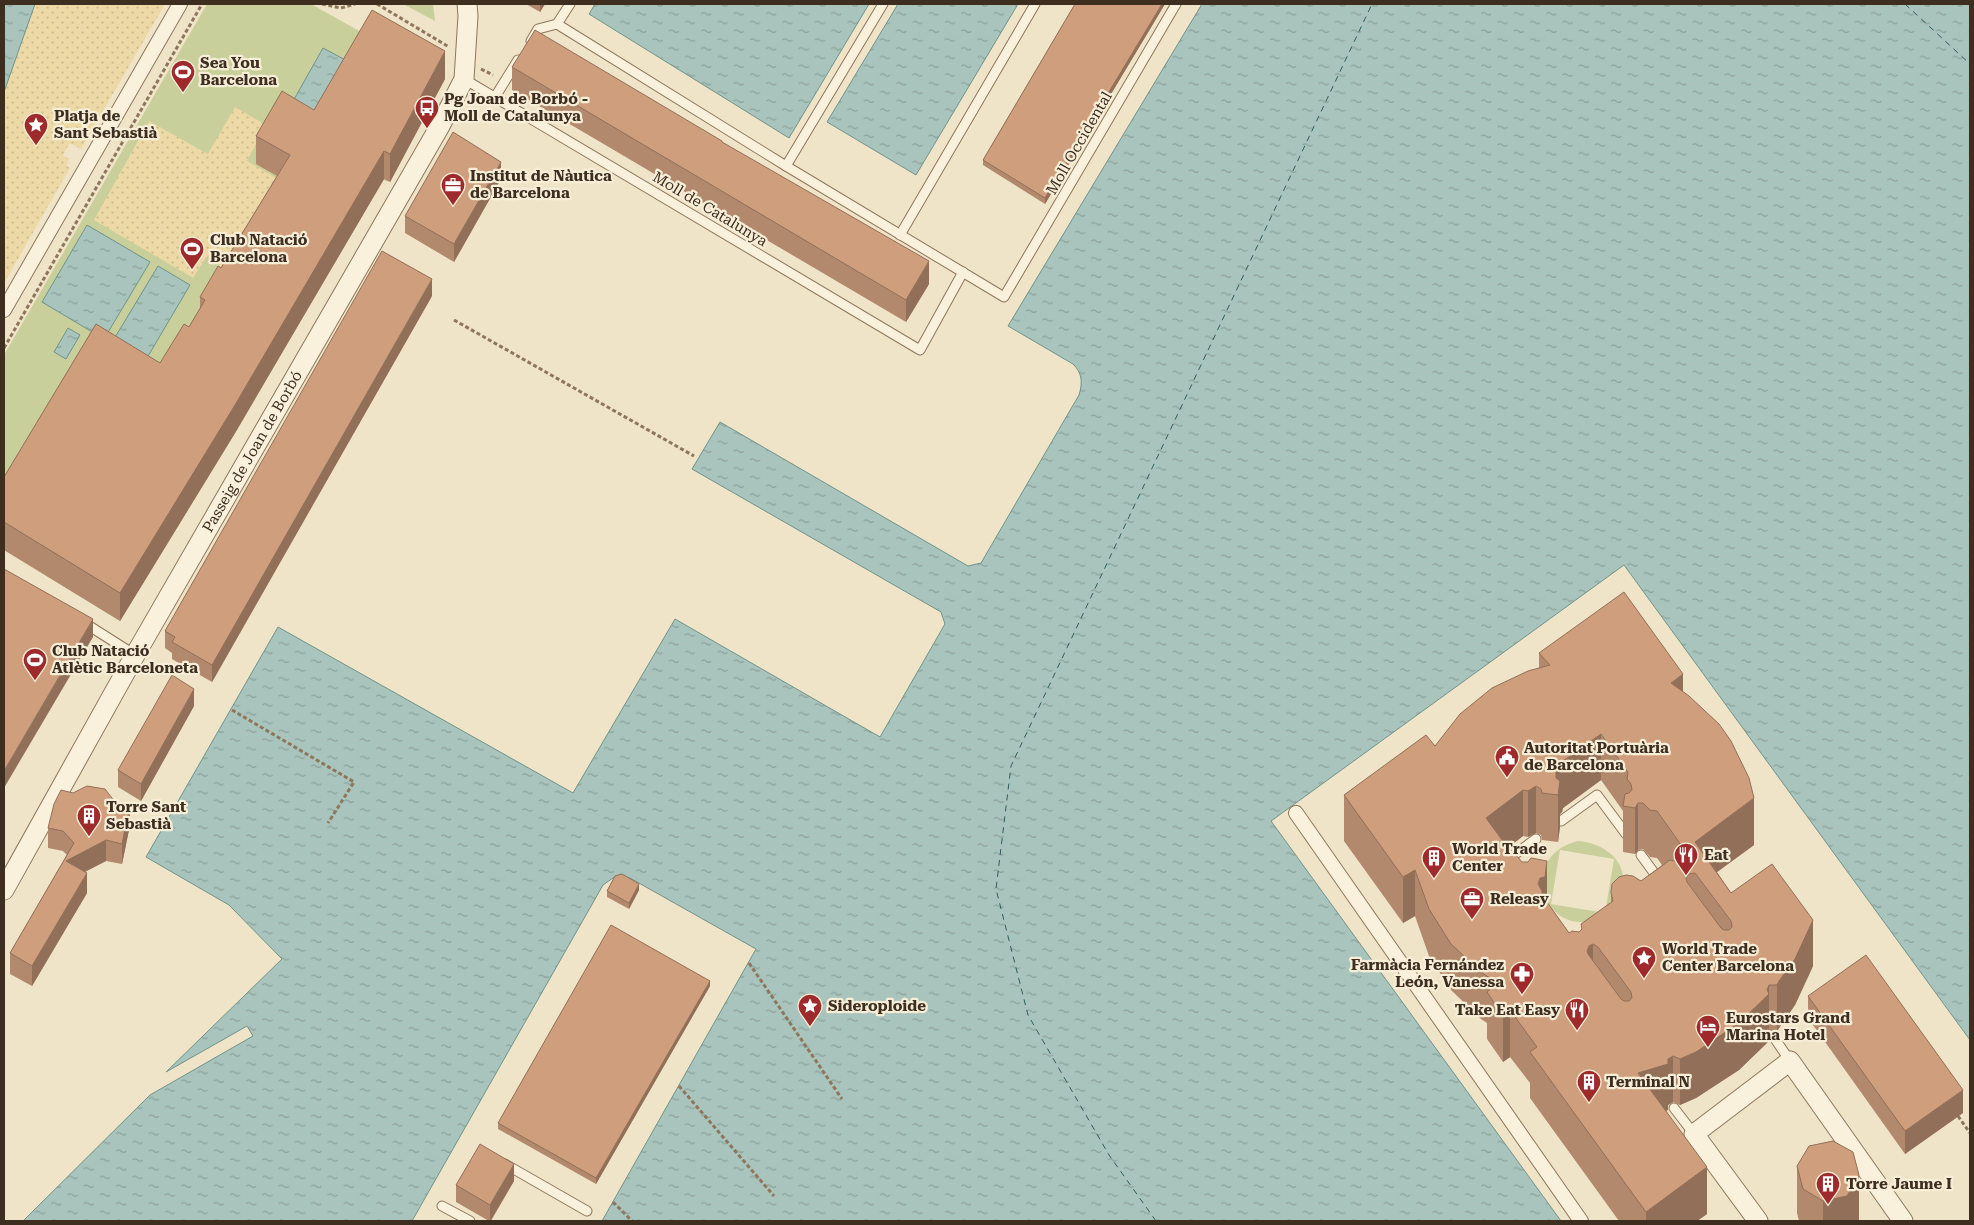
<svg xmlns="http://www.w3.org/2000/svg" width="1974" height="1225" font-family="'Roboto Serif',serif">
	<style>
		.green { fill: #c9cf9b; fill-rule: evenodd }
		.sand { fill: url(#sand-dots) }
		.water { fill: url(#water-ripples); stroke: #6f938a }
		.lines { fill: none; stroke-linecap: round; stroke-linejoin: round }
		.ferry { stroke: #2f5d5a; stroke-width: 1; stroke-dasharray: 6 5; stroke-linecap: butt }
		.service-casing { stroke: #8d765c; stroke-width: 11 }
		.pedestrian-casing { stroke: #8d765c; stroke-width: 16 }
		.minor-casing { stroke: #8d765c; stroke-width: 21 }
		.path { stroke: #8d765c; stroke-width: 3; stroke-dasharray: 4 2.5; stroke-linecap: butt }
		.service { stroke: #faf1dc; stroke-width: 9 }
		.pedestrian { stroke: #faf1dc; stroke-width: 14 }
		.minor { stroke: #faf1dc; stroke-width: 19 }
		.wall { fill: #b2896c; fill-rule: evenodd }
		.shaded-wall { fill: #916f58 }
		.building { fill: #cf9f7d; stroke: #916f58; fill-rule: evenodd }
		.labels { text-anchor: middle; stroke-width: 4.5; stroke-linejoin: round; paint-order: stroke }
		.poi-label { font-size: 15px; font-weight: bold; fill: #3d2e20; stroke: #f7eed8; text-anchor: start }
		.street-label { font-size: 15px; fill: #3d2e20; stroke: #f7eed8 }
	</style>
	<defs>
		<pattern id="sand-dots" width="8" height="8" patternUnits="userSpaceOnUse" patternTransform="scale(1.25)"><rect width="8" height="8" fill="#ecd9a5"/><path d="M2 2h.1M6 6h.1" fill="none" stroke="#cbbb8e" stroke-width="1.8" stroke-linecap="round"/></pattern>
		<pattern id="water-ripples" width="26" height="14" patternUnits="userSpaceOnUse" patternTransform="scale(1.25)"><rect width="26" height="14" fill="#a9c4bc"/><path d="M2 4q2-2 4 0t4 0M15 11q2-2 4 0t4 0" fill="none" stroke="#8ba098"/></pattern>
	</defs>
	<rect width="100%" height="100%" fill="#f0e4c8"/>
	<g class="green">
		<polygon points="207,4 311,4 445,79 390,182 383,180 237,430 120,621 4,550 4,355"/>
		<polygon points="403,4 433,4 435,21"/>
		<path d="M 1578,841 C 1606,843 1632,864 1621,895 C 1617,907 1606,916 1594,920 C 1542,936 1518,855 1578,841 ZM 1560,850 L 1614,859 L 1605,913 L 1551,904 Z"/>
	</g>
	<g class="sand">
		<polygon points="35,4 165,4 81,149 70,143 63,155 69,159 66,165 70,168 4,283 4,92"/>
		<polygon points="235,107 266,125 247,161 288,185 230,272 206,257 193,278 94,220 149,121 208,154"/>
	</g>
	<g class="water">
		<polygon points="4,4 35,4 4,92"/>
		<polygon points="595,4 869,4 789,138 589,14"/>
		<polygon points="898,4 1018,4 916,175 827,122"/>
		<path d="M 1202,4 L 1970,4 L 1970,1040 L 1624,565 L 1271,821 L 1561,1221 L 602,1221 L 756,949 L 630,878 L 616,876 L 603,885 L 412,1221 L 23,1221 L 150,1095 L 253,1036 L 247,1026 L 166,1072 L 282,959 L 229,905 L 146,857 L 278,627 L 573,793 L 675,619 L 880,737 L 945,624 L 941,612 L 692,469 L 720,422 L 968,566 L 981,563 L 1079,395 C 1083,382 1082,373 1073,364 L 1008,326 Z"/>
		<polygon points="323,48 349,62 313,124 288,110"/>
		<polygon points="87,225 150,262 104,339 42,302"/>
		<polygon points="158,266 190,285 144,363 111,344"/>
		<polygon points="68,328 80,335 66,359 54,352"/>
	</g>
	<g class="lines">
		<g class="ferry">
			<polyline points="1905,4 1970,64"/>
			<polyline points="1156,1221 1109,1155 1028,1015 996,889 1011,766 1372,4"/>
		</g>
		<defs>
			<g id="service">
				<polyline points="557,24 786,166 1004,297 1176,4"/>
				<polyline points="531,41 538,29 557,24 570,4"/>
				<polyline points="464,79 920,350 963,272"/>
				<polyline points="495,97 518,60"/>
				<polyline points="786,166 883,4"/>
				<polyline points="900,235 1035,4"/>
				<polyline points="83,622 135,655"/>
				<polyline points="1561,821 1597,795 1626,834"/>
				<polyline points="1641,855 1660,881"/>
				<polyline points="1504,862 1536,839"/>
				<polyline points="1773,1036 1790,1061"/>
				<polyline points="1674,1108 1694,1134"/>
				<polyline points="505,1164 587,1211"/>
				<polyline points="442,1206 470,1221"/>
			</g>
			<g id="pedestrian">
				<polyline points="4,310 180,4"/>
				<polyline points="1296,813 1581,1221"/>
			</g>
			<g id="minor">
				<path id="s1" d="M 4,890 L 135,655 L 440,126 L 464,79 L 468,16 L 467,4"/>
				<polyline points="1758,1221 1694,1134 1790,1061 1903,1221"/>
			</g>
		</defs>
		<use href="#service" class="service-casing"/>
		<use href="#pedestrian" class="pedestrian-casing"/>
		<use href="#minor" class="minor-casing"/>
		<g class="path">
			<polyline points="322,4 341,8 355,4"/>
			<polyline points="377,4 449,47"/>
			<polyline points="481,69 493,75"/>
			<polyline points="454,320 694,456"/>
			<polyline points="4,348 202,4"/>
			<polyline points="232,710 354,782 328,823"/>
			<polyline points="749,963 842,1099"/>
			<polyline points="679,1086 774,1196"/>
			<polyline points="1958,1116 1970,1133"/>
			<polyline points="613,1202 632,1221"/>
		</g>
		<use href="#service" class="service"/>
		<use href="#pedestrian" class="pedestrian"/>
		<use href="#minor" class="minor"/>
	</g>
	<g class="wall">
		<polygon points="526,4 545,4 540,12"/>
		<polygon points="1075,4 1165,4 1045,204 983,165 983,160"/>
		<polygon points="512,67 722,143 929,284 906,322 512,90"/>
		<polygon points="445,79 390,182 384,179 235,433 120,621 4,550 4,477 160,363 189,327 200,309 200,297 221,268 277,176 256,164 256,136 314,110"/>
		<polygon points="501,179 454,262 405,233 405,216"/>
		<polygon points="432,296 212,682 172,659 172,653 165,648 165,631"/>
		<path d="M 1539,653 L 1683,692 L 1754,845 L 1717,872 L 1731,893 L 1813,966 L 1795,1005 L 1777,1031 L 1769,1031 L 1769,1041 L 1739,1070 L 1696,1098 L 1680,1105 L 1673,1102 L 1668,1105 L 1668,1110 L 1666,1111 L 1707,1214 L 1697,1221 L 1619,1221 L 1530,1098 L 1530,1083 L 1510,1057 L 1503,1062 L 1487,1039 L 1487,1023 L 1481,1019 L 1451,990 L 1429,956 L 1415,916 L 1403,923 L 1344,841 L 1344,795 L 1435,746 L 1539,668 ZM 1601,780 L 1623,811 L 1623,852 L 1635,854 L 1638,850 L 1643,849 L 1650,857 L 1657,858 L 1662,865 L 1641,881 L 1611,893 L 1611,903 L 1579,932 L 1569,933 L 1508,848 L 1523,836 L 1528,837 L 1536,833 L 1541,835 L 1542,840 L 1558,842 L 1560,827 L 1560,814 L 1562,812 L 1563,808 Z"/>
		<polygon points="194,706 141,801 118,787 118,770"/>
		<polygon points="130,825 122,864 106,861 85,872 87,893 32,986 10,974 10,953 67,855 63,851 48,848 48,828"/>
		<polygon points="639,890 629,909 607,897 607,891"/>
		<polygon points="710,986 596,1184 498,1129 498,1123"/>
		<polygon points="1808,996 1963,1113 1905,1154 1808,1018"/>
		<polygon points="1797,1166 1859,1221 1799,1221 1797,1213"/>
		<polygon points="514,1181 491,1221 489,1221 456,1202 456,1185"/>
	</g>
	<g class="shaded-wall">
		<polygon points="540,4 545,4 540,12"/>
		<polygon points="1162,4 1165,4 1045,204 1045,198"/>
		<polygon points="445,51 445,79 390,182 390,154"/>
		<polygon points="384,151 384,179 235,433 120,621 120,593"/>
		<polygon points="501,162 501,179 454,262 454,244"/>
		<polygon points="929,261 929,284 906,322 906,300"/>
		<polygon points="432,279 432,296 212,682 212,665"/>
		<polygon points="93,619 93,637 4,788 4,771"/>
		<polygon points="1683,674 1683,721 1671,683"/>
		<polygon points="194,689 194,706 141,801 141,784"/>
		<polygon points="1601,734 1601,780 1563,808 1562,812 1560,814 1560,827 1558,842 1558,795 1556,795 1556,772 1563,761"/>
		<polygon points="1536,786 1536,833 1528,837 1528,791"/>
		<polygon points="1523,790 1523,836 1486,864 1486,818"/>
		<polygon points="1754,798 1754,845 1702,883 1695,842"/>
		<polygon points="1638,803 1638,850 1635,854 1635,808"/>
		<polygon points="130,805 130,825 122,864 122,844"/>
		<polygon points="106,840 106,861 66,881 66,861"/>
		<polygon points="1547,861 1547,907 1545,923 1538,884"/>
		<polygon points="1415,870 1415,916 1403,923 1403,877"/>
		<polygon points="87,873 87,893 32,986 32,966"/>
		<polygon points="639,884 639,890 629,909 629,903"/>
		<polygon points="1813,920 1813,966 1795,1005 1777,1031 1777,985"/>
		<polygon points="1593,944 1593,991 1587,951 1589,946"/>
		<polygon points="710,981 710,986 596,1184 596,1178"/>
		<polygon points="1769,985 1769,1041 1739,1070 1696,1098 1680,1105 1680,1059 1767,990"/>
		<polygon points="1510,1010 1510,1057 1503,1062 1503,1016"/>
		<polygon points="1673,1056 1673,1102 1668,1105 1668,1110 1638,1119 1638,1073 1668,1059"/>
		<polygon points="1963,1090 1963,1113 1905,1154 1905,1131"/>
		<polygon points="514,1164 514,1181 490,1221 490,1205"/>
		<polygon points="1707,1167 1707,1214 1697,1221 1646,1221 1646,1212"/>
		<polygon points="1859,1175 1859,1221 1823,1221 1823,1201"/>
	</g>
	<g class="building">
		<polygon points="1075,4 1162,4 1045,198 983,160"/>
		<polygon points="372,10 445,51 390,154 384,151 235,405 120,593 4,522 4,477 96,324 160,363 184,324 189,327 205,300 200,297 218,266 221,268 290,155 256,136 282,91 314,110"/>
		<polygon points="535,30 722,141 722,142 929,261 906,300 512,67"/>
		<polygon points="453,132 501,162 454,244 405,216"/>
		<polygon points="382,251 432,279 212,665 172,642 175,637 165,631"/>
		<polygon points="4,569 93,619 4,771"/>
		<path d="M 1624,592 L 1683,674 L 1671,683 L 1689,696 L 1719,724 L 1731,741 L 1749,778 L 1754,798 L 1695,842 L 1731,893 L 1772,864 L 1813,920 L 1795,959 L 1779,981 L 1777,985 L 1769,985 L 1767,990 L 1769,994 L 1739,1023 L 1696,1052 L 1680,1059 L 1673,1056 L 1668,1059 L 1668,1064 L 1638,1073 L 1707,1167 L 1646,1212 L 1530,1052 L 1537,1047 L 1510,1010 L 1503,1016 L 1487,992 L 1497,983 L 1481,972 L 1451,944 L 1429,909 L 1415,870 L 1403,877 L 1344,795 L 1426,735 L 1435,746 L 1460,714 L 1492,688 L 1528,671 L 1550,665 L 1539,653 ZM 1601,734 L 1628,772 L 1627,779 L 1631,784 L 1632,790 L 1629,793 L 1625,794 L 1623,806 L 1635,808 L 1638,803 L 1643,803 L 1650,810 L 1657,811 L 1684,849 L 1680,852 L 1681,858 L 1678,861 L 1673,861 L 1670,860 L 1641,881 L 1633,876 L 1626,875 L 1619,877 L 1612,884 L 1611,893 L 1613,901 L 1581,924 L 1582,929 L 1579,932 L 1572,931 L 1569,933 L 1542,895 L 1542,891 L 1538,884 L 1540,878 L 1545,877 L 1547,861 L 1531,858 L 1528,862 L 1522,862 L 1517,856 L 1513,855 L 1486,818 L 1523,790 L 1528,791 L 1536,786 L 1541,789 L 1542,793 L 1558,795 L 1560,781 L 1556,778 L 1556,772 L 1562,766 L 1563,761 ZM 1695,873 L 1731,921 L 1732,927 L 1729,930 L 1724,930 L 1721,928 L 1687,882 L 1686,879 L 1688,874 ZM 1593,944 L 1598,947 L 1631,992 L 1632,998 L 1629,1001 L 1624,1001 L 1621,999 L 1588,954 L 1587,951 L 1589,946 Z"/>
		<polygon points="172,675 194,689 141,784 118,770"/>
		<polygon points="87,786 105,789 115,802 130,805 122,844 106,840 66,861 87,873 32,966 10,953 74,843 63,831 48,828 54,804 61,790 73,793"/>
		<polygon points="622,874 639,884 629,903 607,891 615,876"/>
		<polygon points="611,925 710,981 596,1178 498,1123"/>
		<polygon points="1866,955 1963,1090 1905,1131 1808,996"/>
		<polygon points="1833,1141 1853,1152 1859,1175 1847,1196 1823,1201 1803,1189 1797,1166 1809,1146"/>
		<polygon points="480,1144 514,1164 490,1205 456,1185"/>
	</g>
	<defs>
		<symbol id="stadium-pin" viewBox="-11 -11 22 30"><path d="M0 17L-7.5 6A9.5 9.5 0 1 1 7.5 6Z" fill="#9e2a2b" stroke="#f7eed8"/><path d="M0-5a6.5 5 0 1 0 0 10a6.5 5 0 1 0 0-10ZM-3.5-1.8h7v3.6h-7Z" fill="#fff"/></symbol>
		<symbol id="bus-pin" viewBox="-11 -11 22 30"><path d="M0 17L-7.5 6A9.5 9.5 0 1 1 7.5 6Z" fill="#9e2a2b" stroke="#f7eed8"/><path d="M-5-6H5V4H4V6H2V4H-2V6H-4V4H-5ZM-3.5-4V0h7V-4ZM-3.5 1.2v1.5H-2V1.2ZM2 1.2v1.5H3.5V1.2Z" fill="#fff"/></symbol>
		<symbol id="sight-pin" viewBox="-11 -11 22 30"><path d="M0 17L-7.5 6A9.5 9.5 0 1 1 7.5 6Z" fill="#9e2a2b" stroke="#f7eed8"/><path d="M0-6L1.8-2.2L6-1.7L2.9 1.2L3.7 5.4L0 3.3L-3.7 5.4L-2.9 1.2L-6-1.7L-1.8-2.2Z" fill="#fff"/></symbol>
		<symbol id="office-pin" viewBox="-11 -11 22 30"><path d="M0 17L-7.5 6A9.5 9.5 0 1 1 7.5 6Z" fill="#9e2a2b" stroke="#f7eed8"/><path d="M-6-3h4V-5.5h4V-3h4V5H-6ZM-1-4.5V-3h2v-1.5ZM-6 0V1H6V0Z" fill="#fff"/></symbol>
		<symbol id="civic-pin" viewBox="-11 -11 22 30"><path d="M0 17L-7.5 6A9.5 9.5 0 1 1 7.5 6Z" fill="#9e2a2b" stroke="#f7eed8"/><path d="M-.6-6.5H3V-4.5H.6V-3L4-1V1h2V6H-6V1h2V-1L-.6-3ZM-1.2 2.5V6h2.4V2.5Z" fill="#fff"/></symbol>
		<symbol id="building-pin" viewBox="-11 -11 22 30"><path d="M0 17L-7.5 6A9.5 9.5 0 1 1 7.5 6Z" fill="#9e2a2b" stroke="#f7eed8"/><path d="M-4-6H4V6H1V3H-1V6H-4ZM-2.5-4.3h1.7v1.8h-1.7ZM.8-4.3h1.7v1.8H.8ZM-2.5-1h1.7V.8h-1.7ZM.8-1h1.7V.8H.8Z" fill="#fff"/></symbol>
		<symbol id="restaurant-pin" viewBox="-11 -11 22 30"><path d="M0 17L-7.5 6A9.5 9.5 0 1 1 7.5 6Z" fill="#9e2a2b" stroke="#f7eed8"/><path d="M-5-6h1v4h1v-4h1v4h1v-4h1v5L-1.5 .5V6h-2V.5L-5-1ZM5-6V6H3V1.5H1.5Q1.5-4 5-6Z" fill="#fff"/></symbol>
		<symbol id="pharmacy-pin" viewBox="-11 -11 22 30"><path d="M0 17L-7.5 6A9.5 9.5 0 1 1 7.5 6Z" fill="#9e2a2b" stroke="#f7eed8"/><path d="M-2-6h4v4h4v4h-4v4h-4v-4h-4v-4h4Z" fill="#fff"/></symbol>
		<symbol id="hotel-pin" viewBox="-11 -11 22 30"><path d="M0 17L-7.5 6A9.5 9.5 0 1 1 7.5 6Z" fill="#9e2a2b" stroke="#f7eed8"/><path d="M-6-4.5h1.5V1H6V5H4.5V3h-9V5H-6ZM-4 0a1.8 1.8 0 1 1 3.6 0ZM.5 0V-2.5h3Q6-2.5 6 0Z" fill="#fff"/></symbol>
	</defs>
	<g fill-rule="evenodd">
		<use href="#stadium-pin" x="169" y="58" width="28" height="38"/>
		<use href="#bus-pin" x="413" y="94" width="28" height="38"/>
		<use href="#sight-pin" x="22" y="111" width="28" height="38"/>
		<use href="#office-pin" x="439" y="171" width="28" height="38"/>
		<use href="#stadium-pin" x="178" y="235" width="28" height="38"/>
		<use href="#stadium-pin" x="21" y="646" width="28" height="38"/>
		<use href="#civic-pin" x="1493" y="743" width="28" height="38"/>
		<use href="#building-pin" x="75" y="802" width="28" height="38"/>
		<use href="#restaurant-pin" x="1672" y="841" width="28" height="38"/>
		<use href="#building-pin" x="1420" y="844" width="28" height="38"/>
		<use href="#office-pin" x="1458" y="885" width="28" height="38"/>
		<use href="#sight-pin" x="1630" y="944" width="28" height="38"/>
		<use href="#pharmacy-pin" x="1508" y="960" width="28" height="38"/>
		<use href="#sight-pin" x="796" y="992" width="28" height="38"/>
		<use href="#restaurant-pin" x="1563" y="996" width="28" height="38"/>
		<use href="#hotel-pin" x="1694" y="1013" width="28" height="38"/>
		<use href="#building-pin" x="1575" y="1068" width="28" height="38"/>
		<use href="#building-pin" x="1814" y="1170" width="28" height="38"/>
	</g>
	<g class="labels">
		<g class="poi-label">
			<text x="200" y="68">Sea You<tspan x="200" dy="17">Barcelona</tspan></text>
			<text x="444" y="104">Pg Joan de Borbó -<tspan x="444" dy="17">Moll de Catalunya</tspan></text>
			<text x="54" y="121">Platja de<tspan x="54" dy="17">Sant Sebastià</tspan></text>
			<text x="470" y="181">Institut de Nàutica<tspan x="470" dy="17">de Barcelona</tspan></text>
			<text x="210" y="245">Club Natació<tspan x="210" dy="17">Barcelona</tspan></text>
			<text x="52" y="656">Club Natació<tspan x="52" dy="17">Atlètic Barceloneta</tspan></text>
			<text x="1524" y="753">Autoritat Portuària<tspan x="1524" dy="17">de Barcelona</tspan></text>
			<text x="106" y="812">Torre Sant<tspan x="106" dy="17">Sebastià</tspan></text>
			<text x="1452" y="854">World Trade<tspan x="1452" dy="17">Center</tspan></text>
			<text x="1704" y="860">Eat</text>
			<text x="1490" y="904">Releasy</text>
			<text x="1662" y="954">World Trade<tspan x="1662" dy="17">Center Barcelona</tspan></text>
			<text x="1504" y="970" text-anchor="end">Farmàcia Fernández<tspan x="1504" dy="17">León, Vanessa</tspan></text>
			<text x="828" y="1011">Sideroploide</text>
			<text x="1560" y="1015" text-anchor="end">Take Eat Easy</text>
			<text x="1726" y="1023">Eurostars Grand<tspan x="1726" dy="17">Marina Hotel</tspan></text>
			<text x="1606" y="1087">Terminal N</text>
			<text x="1846" y="1189">Torre Jaume I</text>
		</g>
		<g class="street-label">
			<text transform="translate(1079 143) rotate(-60)" y="5">Moll Occidental</text>
			<text transform="translate(710 209) rotate(31)" y="5">Moll de Catalunya</text>
			<text dy="5" stroke="none"><textPath href="#s1" startOffset="504">Passeig de Joan de Borbó</textPath></text>
		</g>
	</g>
	<rect width="1974" height="1225" fill="none" stroke="#3d2e20" stroke-width="10"/>
</svg>
